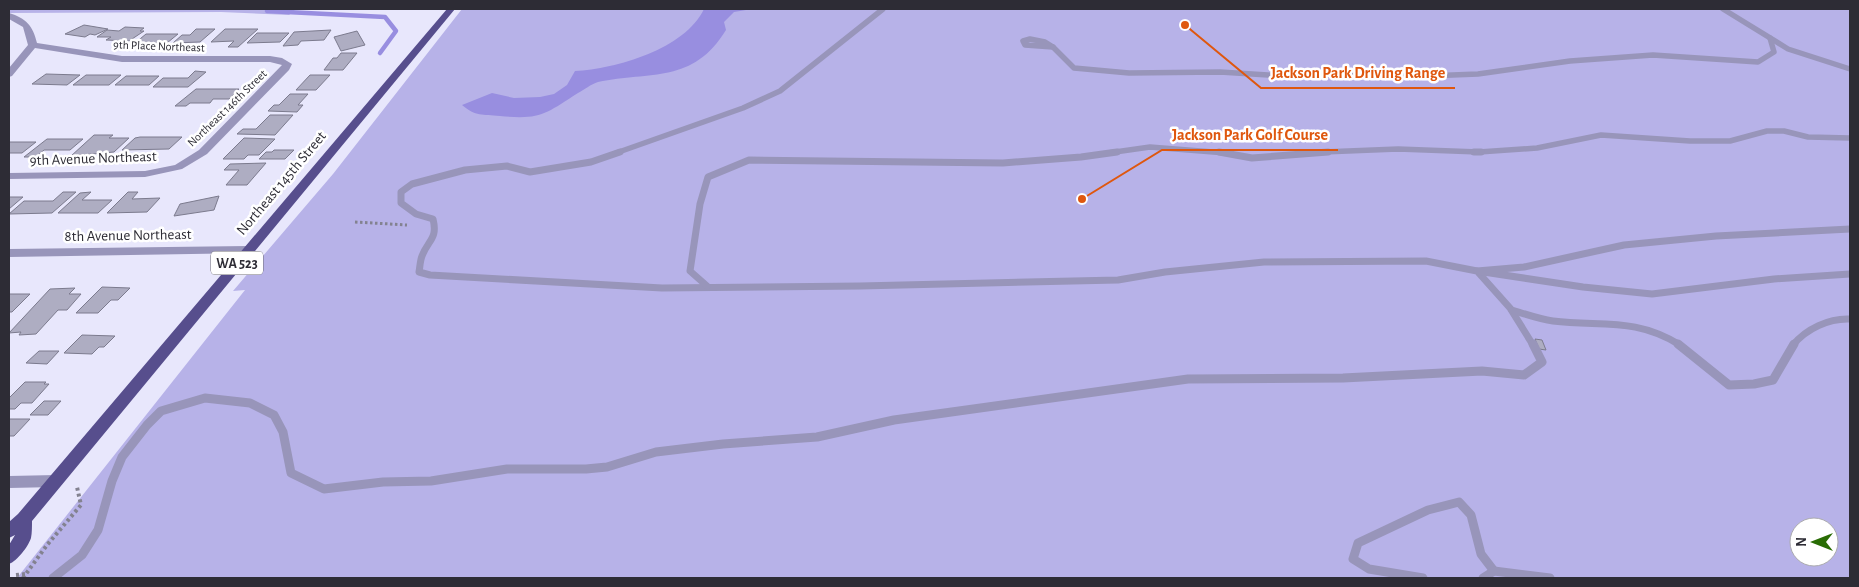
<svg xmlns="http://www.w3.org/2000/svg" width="1859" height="587" font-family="'Alegreya Sans',sans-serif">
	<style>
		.green { fill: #b7b2e8; fill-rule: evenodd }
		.water { fill: #988ee0 }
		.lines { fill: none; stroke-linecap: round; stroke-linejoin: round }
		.stream { stroke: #988ee0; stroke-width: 4.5 }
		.building { fill: #aeadc2; stroke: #7c7b8e }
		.path-far1 { stroke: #838290; stroke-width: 3; stroke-dasharray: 2.5 2.5; stroke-linecap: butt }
		.path { stroke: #838290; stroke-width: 4; stroke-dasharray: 3 3; stroke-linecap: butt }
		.lane-far2 { stroke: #9895ba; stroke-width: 5.5 }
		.lane-far1 { stroke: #9895ba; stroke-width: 7 }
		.lane { stroke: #9895ba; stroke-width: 9 }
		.street { fill: #9895ba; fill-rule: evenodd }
		.primary { fill: #574e8d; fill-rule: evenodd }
		.labels { text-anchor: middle; stroke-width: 5; stroke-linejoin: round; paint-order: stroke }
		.far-street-label { font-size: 12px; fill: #2d2c35; stroke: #fff }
		.shield { fill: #fff; stroke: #6c6b72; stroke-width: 1 }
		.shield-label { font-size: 14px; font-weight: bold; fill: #2d2c35 }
		.street-label { font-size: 15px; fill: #2d2c35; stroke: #fff }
		.leader { fill: none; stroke: #df570e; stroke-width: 2 }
		.callout-dot { fill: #df570e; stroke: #fff; stroke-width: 2 }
		.callout-label { font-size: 16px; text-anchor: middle; font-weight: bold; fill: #df570e; stroke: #fff; stroke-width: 5; stroke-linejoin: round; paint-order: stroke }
	</style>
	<rect width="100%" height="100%" fill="#e8e7fc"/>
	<g class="green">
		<polygon points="9,9 296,9 289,15 221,12 9,13"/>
		<path d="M 462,9 L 1850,9 L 1850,578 L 17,578 L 245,290 L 233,291 L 333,174 ZM 1799,527 L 1829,527 L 1829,557 L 1799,557 Z"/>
	</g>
	<path class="water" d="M 704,9 L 752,9 L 734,12 L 724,22 L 726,30 C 693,84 651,71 598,82 C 591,84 584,90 578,93 C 545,114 541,120 500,116 C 482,114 476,117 462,105 L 492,93 L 514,98 L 540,97 L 554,94 L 567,85 L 575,71 C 616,69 685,49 704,9 Z"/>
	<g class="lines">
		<polyline class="stream" points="269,9 267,11 385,17 396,31 380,53"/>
	</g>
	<g class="building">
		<polygon points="84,25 108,29 95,35 90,34 85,37 65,34"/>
		<polygon points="125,27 144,28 140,31 144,31 129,41 106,40 111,37 97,37 107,30 119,31"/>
		<polygon points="196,29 215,29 200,42 173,43 182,35 190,35"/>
		<polygon points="225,29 258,29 238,47 228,47 234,41 211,42"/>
		<polygon points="331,30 324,40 301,41 298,45 283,46 294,32"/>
		<polygon points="357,31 365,45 341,51 334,37"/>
		<polygon points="257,33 289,33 280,42 247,43"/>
		<polygon points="146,34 178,34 167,43 135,43"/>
		<polygon points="341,53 357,53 343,70 324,70 333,58 337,58"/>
		<polygon points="195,71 206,72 188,87 153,87 163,78 188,78"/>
		<polygon points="46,74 80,75 67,85 32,84"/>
		<polygon points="86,75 121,75 109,85 73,85"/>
		<polygon points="310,75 330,75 316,90 296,90"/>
		<polygon points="126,76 159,76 149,85 115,85"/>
		<polygon points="196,89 239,89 229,99 213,99 210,103 190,103 186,106 175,106"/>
		<polygon points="290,94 308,94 298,105 303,105 297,112 268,111 274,105 279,105"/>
		<polygon points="270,115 293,115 275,135 237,134 243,129 256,129"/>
		<polygon points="94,135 113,135 109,138 129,138 114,152 71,156"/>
		<polygon points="140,137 182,137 169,149 122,150 135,138"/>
		<polygon points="244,138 275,139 259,155 248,155 244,159 223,159"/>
		<polygon points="47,139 83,139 70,150 44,150 36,157 24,157"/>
		<polygon points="9,142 36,142 22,153 9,153"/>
		<polygon points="274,150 294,150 285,159 259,159 266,152 272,152"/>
		<polygon points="266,163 247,185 226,185 239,170 224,170 230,164"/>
		<polygon points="63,192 76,192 52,213 9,214 24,201 53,201"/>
		<polygon points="91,192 82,200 112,200 98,213 58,213 80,193"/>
		<polygon points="128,192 138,192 132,199 160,198 147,212 107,213"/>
		<polygon points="219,196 214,210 174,216 180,204"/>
		<polygon points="9,197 23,197 9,209"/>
		<polygon points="102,287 130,288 118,300 111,300 98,313 76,313"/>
		<polygon points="75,288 69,294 81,294 67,310 58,310 36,334 19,335 21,332 9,333 50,289"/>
		<polygon points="9,294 30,294 12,312 9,312"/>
		<polygon points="82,335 115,336 104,347 99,347 92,354 64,353"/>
		<polygon points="1535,339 1542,340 1546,350 1539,349"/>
		<polygon points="39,351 59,351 47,364 26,363"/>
		<polygon points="25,382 46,382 44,384 49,384 32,403 21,403 15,409 9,409 9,398"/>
		<polygon points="44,401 61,401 48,415 30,415"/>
		<polygon points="9,419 30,419 14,436 9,436"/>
	</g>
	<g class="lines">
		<polyline class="path-far1" points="355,222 407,225"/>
		<g class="path">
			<polyline points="16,575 26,574"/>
			<polyline points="23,578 47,545 81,505 77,487"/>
		</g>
		<g class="lane-far2">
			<polyline points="1723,9 1788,49 1850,69"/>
			<polygon points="1030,39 1045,42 1053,47 1025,45 1023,41"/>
			<polyline points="1053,47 1074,68 1129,73 1220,72 1299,77 1317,73 1427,76 1478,74 1570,61 1653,55 1758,62 1774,52 1770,38"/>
			<polyline points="616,153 743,108 780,91 883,9"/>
			<polyline points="1108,153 1150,147 1226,153"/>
			<polyline points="1298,153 1398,149 1479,152 1537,148 1601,135 1690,141 1730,141 1767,131 1784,131 1808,137 1850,138"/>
		</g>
		<g class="lane-far1">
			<path d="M 620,152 L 591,162 L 530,172 L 507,166 L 465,170 L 412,184 L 401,192 L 401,203 L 416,214 L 433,219 C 438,239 428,240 422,256 C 420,261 420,267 419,272 L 430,275 L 662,288 L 860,286 L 1118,280 L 1165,272 L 1264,262 L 1426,261 L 1477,271 L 1510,308 L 1533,345"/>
			<polyline points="1219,152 1252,158 1328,152"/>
			<polyline points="1474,152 1481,152"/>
			<polyline points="1850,229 1716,236 1624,245 1524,267 1477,271 1583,287 1652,294 1774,279 1850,274"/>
			<polyline points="707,286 690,271 700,204 708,177 749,160 1003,163 1081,157 1117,152"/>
			<path d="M 1512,310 C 1525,314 1539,319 1553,321 C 1601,327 1635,317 1680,345"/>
			<path d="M 1793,345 C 1806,329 1829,318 1850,319"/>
		</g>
		<g class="lane">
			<polyline points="1678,344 1729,385 1754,384 1773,380 1794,344"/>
			<polyline points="53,578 82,555 98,530 112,481 122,457 147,425 161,411 205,398 250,403 274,415 283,432 291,473 324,489 383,482 431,481 507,469 586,469 607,467 656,452 723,444 817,437 894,420 1188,379 1343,378 1482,371 1524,375 1542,362 1533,344"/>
			<polyline points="1423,578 1369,569 1353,559 1358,543 1428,510 1459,502 1471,515 1481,554 1494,571"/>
			<polyline points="1483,578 1494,571 1550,578"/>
		</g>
		<g class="street">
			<path d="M 9,13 C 26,18 33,26 37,43 L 122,56 L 270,56 L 282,58 L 292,64 L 289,70 L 207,154 L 182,169 L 145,177 L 9,179 L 9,173 L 145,171 L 175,165 L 199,150 L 282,65 L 270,62 L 122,62 L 35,48 L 12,76 L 9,77 L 9,68 L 28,45 L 23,27 L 9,19 Z"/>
			<polygon points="248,246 254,250 252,253 9,257 9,249"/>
			<polygon points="56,475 61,477 64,481 61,485 56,487 9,488 9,476"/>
		</g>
		<path class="primary" d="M 447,9 L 455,9 L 32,521 C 32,526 32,533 31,538 C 28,547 17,561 9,564 L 9,545 L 15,535 L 9,538 L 9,522 L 18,514 Z"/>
	</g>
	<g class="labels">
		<g class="far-street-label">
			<text transform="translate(159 46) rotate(2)" y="4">9th Place Northeast</text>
			<text transform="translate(227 108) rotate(-44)" y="4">Northeast 146th Street</text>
		</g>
		<rect class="shield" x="211" y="251.5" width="52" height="23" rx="4"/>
		<g class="shield-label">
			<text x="237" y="268">WA 523</text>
		</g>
		<g class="street-label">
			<text transform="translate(93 158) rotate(-2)" y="5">9th Avenue Northeast</text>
			<text transform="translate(281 183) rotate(-50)" y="5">Northeast 145th Street</text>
			<text transform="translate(128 235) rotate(-1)" y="5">8th Avenue Northeast</text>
		</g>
	</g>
	<path class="leader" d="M1185 25L1261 88H1455M1082 199L1162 150H1338"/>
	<g class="callout-dot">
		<circle cx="1185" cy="25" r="5"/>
		<circle cx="1082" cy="199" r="5"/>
	</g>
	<g class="callout-label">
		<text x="1358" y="78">Jackson Park Driving Range</text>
		<text x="1250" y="140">Jackson Park Golf Course</text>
	</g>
	<rect width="1859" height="587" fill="none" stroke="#2d2c35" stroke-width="20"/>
	<g transform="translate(1814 542) rotate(270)"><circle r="24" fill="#ffffff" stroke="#ababae"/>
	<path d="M0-4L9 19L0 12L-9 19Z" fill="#296c04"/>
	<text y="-8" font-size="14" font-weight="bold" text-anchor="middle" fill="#2d2c35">N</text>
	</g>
</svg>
